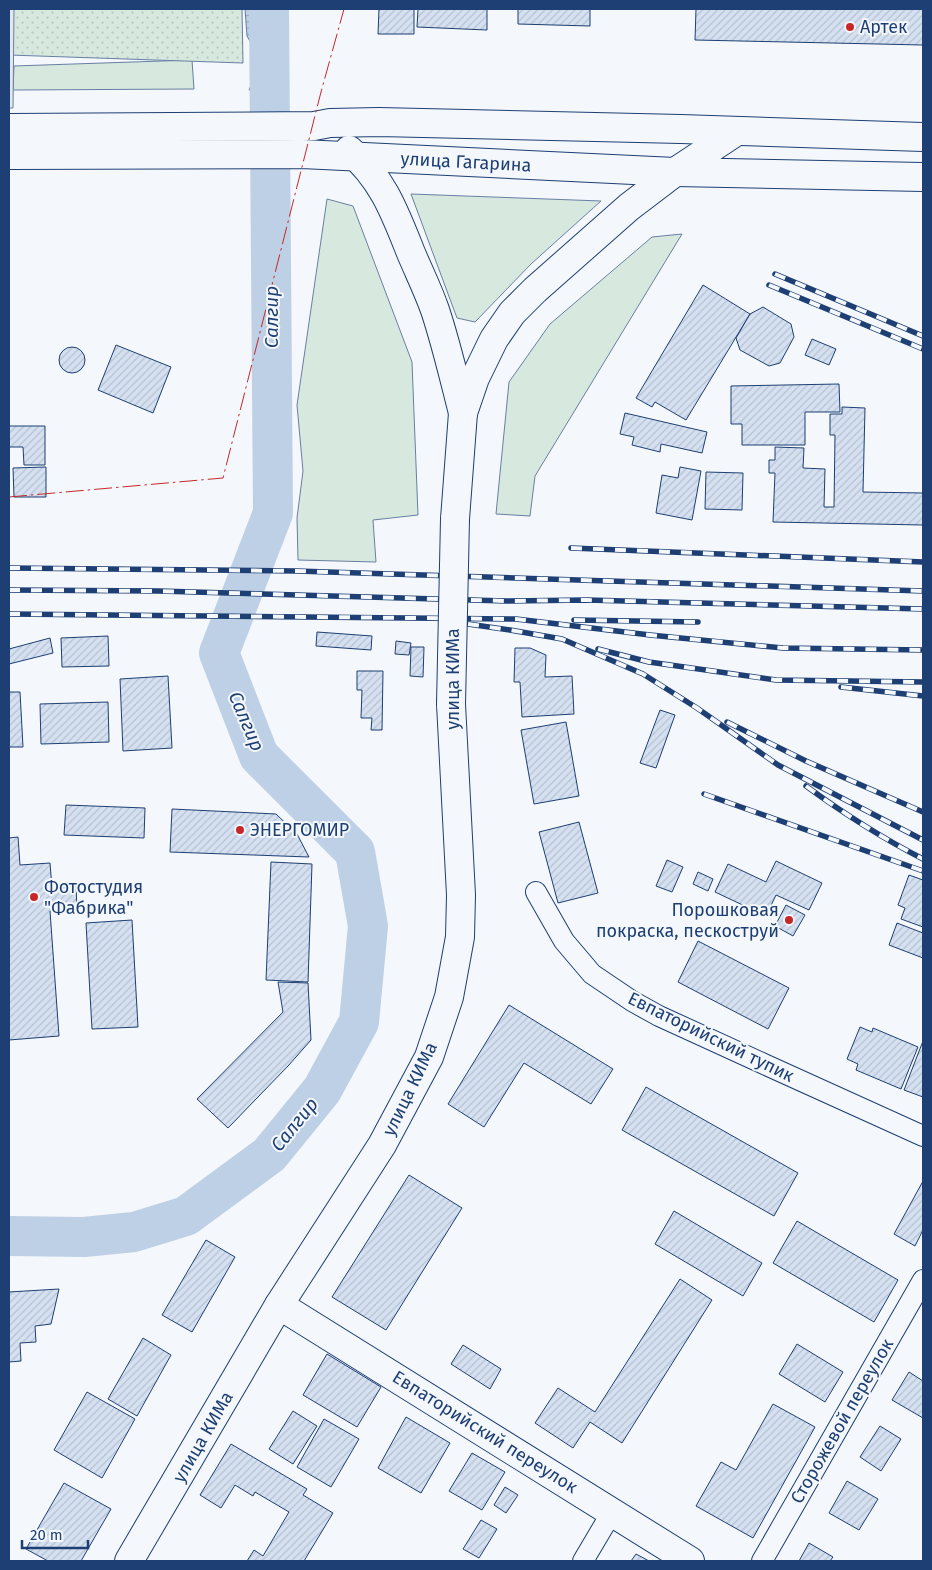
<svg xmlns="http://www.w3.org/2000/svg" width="932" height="1570" font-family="'Fira Sans',sans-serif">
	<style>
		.grass { fill: #d7e8df; stroke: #687fa3 }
		.park { fill: url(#park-dots); stroke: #687fa3 }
		.parking { fill: #e3e8f0; stroke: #687fa3 }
		.water { fill: url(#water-rules); stroke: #687fa3 }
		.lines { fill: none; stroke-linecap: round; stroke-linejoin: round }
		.river { stroke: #bed0e5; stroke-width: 40 }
		.building { fill: url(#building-hatch); stroke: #1d3f73 }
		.street-casing { stroke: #1d3f73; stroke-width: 22 }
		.secondary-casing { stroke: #1d3f73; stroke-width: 30 }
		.primary-casing { stroke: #1d3f73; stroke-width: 30 }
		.street { stroke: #f4f7fb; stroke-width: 20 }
		.secondary { stroke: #f4f7fb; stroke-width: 28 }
		.primary { stroke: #f4f7fb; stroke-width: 28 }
		.rail-casing { stroke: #1d3f73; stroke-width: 5.5 }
		.rail { stroke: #f4f7fb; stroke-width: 4; stroke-dasharray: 11; stroke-linecap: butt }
		.primary-bridge-casing { stroke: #1d3f73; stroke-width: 30; stroke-linecap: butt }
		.primary-bridge { stroke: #f4f7fb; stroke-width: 28 }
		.power { stroke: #c62828; stroke-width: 1; stroke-dasharray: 18 4 2.5 4; stroke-linecap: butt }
		.poi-dot { fill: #c62828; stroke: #f4f7fb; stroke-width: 2 }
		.labels { text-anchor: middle; stroke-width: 4; stroke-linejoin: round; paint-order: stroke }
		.poi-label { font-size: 18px; fill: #1d3f73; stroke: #f4f7fb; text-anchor: start }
		.street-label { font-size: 18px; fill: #1d3f73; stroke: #f4f7fb }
		.water-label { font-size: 19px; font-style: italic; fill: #1d3f73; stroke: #f4f7fb }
	</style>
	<defs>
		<pattern id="park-dots" width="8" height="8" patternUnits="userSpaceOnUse" patternTransform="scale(1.25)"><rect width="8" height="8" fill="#d7e8df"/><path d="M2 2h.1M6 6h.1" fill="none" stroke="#b8c8c3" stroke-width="1.8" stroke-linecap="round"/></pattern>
		<pattern id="water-rules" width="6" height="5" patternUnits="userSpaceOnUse" patternTransform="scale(1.25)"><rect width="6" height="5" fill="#bed0e5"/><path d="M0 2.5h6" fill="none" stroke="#9aaabe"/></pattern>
		<pattern id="building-hatch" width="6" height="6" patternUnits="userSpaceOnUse" patternTransform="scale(1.25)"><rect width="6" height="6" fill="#d5e0f0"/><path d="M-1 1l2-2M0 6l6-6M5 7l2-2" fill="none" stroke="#b6c1d1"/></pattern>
	</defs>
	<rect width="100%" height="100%" fill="#f4f7fb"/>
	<g class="grass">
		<polygon points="192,60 194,89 13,90 14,66"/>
		<polygon points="411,194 601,201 531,264 475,322 457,318"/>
		<polygon points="327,199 353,206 412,362 418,515 373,520 376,562 298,560 297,518 303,471 297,405"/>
		<polygon points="682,234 535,476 530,516 496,514 509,382 550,324 652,237"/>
	</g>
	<polygon class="park" points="9,9 242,9 243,63 9,55"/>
	<polygon class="parking" points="9,9 14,9 13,108 9,108"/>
	<polygon class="water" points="245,9 287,9 286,90 249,90 258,69 259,57 247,36"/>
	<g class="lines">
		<polyline class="river" points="9,1236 84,1237 134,1232 186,1216 269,1155 322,1090 359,1022 368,926 355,852 259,756 219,653 273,513 269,9"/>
	</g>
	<g class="building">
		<polygon points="379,9 414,9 414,34 378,34"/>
		<polygon points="418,9 487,9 487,30 417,27"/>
		<polygon points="518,9 590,9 590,26 518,24"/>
		<polygon points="696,9 923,9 923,45 695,40"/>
		<polygon points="703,285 750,314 686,420 655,402 652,407 636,398"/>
		<polygon points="763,307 791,324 794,337 780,363 769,366 740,350 736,338 750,314"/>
		<polygon points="812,339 836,349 829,365 805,355"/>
		<polygon points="116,345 171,367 153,413 98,390"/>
		<circle cx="72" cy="360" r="13"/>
		<polygon points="839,384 840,412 805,412 805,445 742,445 742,424 731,424 731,386"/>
		<polygon points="842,407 865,408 863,492 923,493 923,525 773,522 775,473 769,473 769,460 775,460 775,447 804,448 803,468 825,469 824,507 834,507 835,435 830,435 830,414 842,414"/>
		<polygon points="625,413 707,432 702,453 661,444 660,452 632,445 634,437 620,434"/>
		<polygon points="9,426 45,426 45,465 24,465 23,447 9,447"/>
		<polygon points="46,467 46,497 14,497 13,468"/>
		<polygon points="680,467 701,471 692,520 656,513 662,475 678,478"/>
		<polygon points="706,472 743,473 742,510 705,509"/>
		<polygon points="317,632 372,636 371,650 316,646"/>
		<polygon points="108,636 109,666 62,667 61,638"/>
		<polygon points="50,638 53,653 9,664 9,649"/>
		<polygon points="396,641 411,643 409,655 395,654"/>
		<polygon points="411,647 424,647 423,677 410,676"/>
		<polygon points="515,648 530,648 546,655 545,677 572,676 574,714 522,717 520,682 514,682"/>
		<polygon points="357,671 383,671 382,730 371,730 372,718 361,718 362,690 357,690"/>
		<polygon points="168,676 172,748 123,751 120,679"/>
		<polygon points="9,692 20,692 23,747 9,747"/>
		<polygon points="108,702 109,742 41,744 40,704"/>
		<polygon points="660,710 675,715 656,768 640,763"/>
		<polygon points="566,722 579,796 534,804 521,730"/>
		<polygon points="66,805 145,808 144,838 64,835"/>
		<polygon points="172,809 276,814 297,834 309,857 170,852"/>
		<polygon points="579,822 598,893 558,903 539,832"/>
		<polygon points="18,837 20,865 50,863 52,888 76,886 77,909 50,911 59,1036 9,1040 9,838"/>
		<polygon points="667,860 683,867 672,892 656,886"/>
		<polygon points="776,861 822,883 809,910 776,895 766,916 715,892 728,864 766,882"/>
		<polygon points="271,862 312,864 308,982 266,980"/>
		<polygon points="698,872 713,879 708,891 693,884"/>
		<polygon points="909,875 923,880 923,927 901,919 905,908 898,905"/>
		<polygon points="786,905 805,915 793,936 775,926"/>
		<polygon points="132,920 138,1027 92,1029 86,923"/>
		<polygon points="897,923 923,933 923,958 889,945"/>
		<polygon points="698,941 789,988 768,1029 678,982"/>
		<polygon points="278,982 308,983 311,1040 288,1066 228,1128 197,1099 283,1012"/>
		<polygon points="509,1005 613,1069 591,1104 524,1063 484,1127 448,1104"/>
		<polygon points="860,1027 872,1032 873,1028 918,1047 901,1089 856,1070 858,1064 847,1059"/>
		<polygon points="923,1041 923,1097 904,1090"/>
		<polygon points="646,1087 798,1173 774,1216 622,1130"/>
		<polygon points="409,1175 462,1208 386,1330 332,1297"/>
		<polygon points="923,1181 923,1230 915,1246 894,1234"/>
		<polygon points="674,1211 762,1263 743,1296 655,1244"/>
		<polygon points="797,1221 898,1280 874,1322 773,1263"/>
		<polygon points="206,1240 235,1257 192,1332 162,1315"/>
		<polygon points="680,1279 712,1300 622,1443 590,1422 573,1448 535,1423 558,1388 595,1412"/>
		<polygon points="59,1289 51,1324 35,1326 36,1342 20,1343 21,1361 9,1362 9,1292"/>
		<polygon points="143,1338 171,1355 137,1416 108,1399"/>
		<polygon points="797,1344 843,1372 825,1402 779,1374"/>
		<polygon points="463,1345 501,1369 490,1389 451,1364"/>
		<polygon points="327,1354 381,1387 357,1427 303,1395"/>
		<polygon points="909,1372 923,1381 923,1418 892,1400"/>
		<polygon points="87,1392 135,1419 102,1478 54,1450"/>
		<polygon points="773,1404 815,1427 753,1538 696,1506 721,1462 736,1470"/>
		<polygon points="293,1411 317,1426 293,1464 269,1449"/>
		<polygon points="406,1417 450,1443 421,1493 378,1468"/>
		<polygon points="324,1419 359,1439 331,1487 297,1467"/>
		<polygon points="880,1426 901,1439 881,1471 860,1457"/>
		<polygon points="231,1444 307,1489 303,1495 333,1513 304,1561 247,1561 254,1550 263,1556 289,1512 255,1492 253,1496 235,1485 221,1508 200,1495"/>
		<polygon points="472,1453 505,1472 482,1510 449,1491"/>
		<polygon points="847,1481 878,1499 859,1530 829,1513"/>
		<polygon points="64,1483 111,1509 81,1561 48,1561 26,1549"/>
		<polygon points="505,1487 518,1495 506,1513 494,1505"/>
		<polygon points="481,1520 497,1529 479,1558 463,1549"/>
		<polygon points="809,1543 833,1557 830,1561 799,1561"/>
		<polygon points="636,1554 649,1561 631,1561"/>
	</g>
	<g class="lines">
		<defs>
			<g id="street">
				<polyline points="536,892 564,941 592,974 632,1001 659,1016 764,1064 923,1136"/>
				<polyline points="583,1561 612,1512"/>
				<polyline points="762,1561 923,1280"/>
			</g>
			<polyline id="secondary" points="279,1305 690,1561"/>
			<g id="primary">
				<polyline points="9,128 314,126 330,123 379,122 681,129 923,137"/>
				<path d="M 349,150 C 383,179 395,213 411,253 C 419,272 428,290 435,310 C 446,343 454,378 463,413"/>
				<polyline points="9,155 302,154 675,172 923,177"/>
				<polyline points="455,519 463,413 475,378 494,339 512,313 535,290 629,207 675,172 737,131"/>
				<polyline points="129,1561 279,1305 382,1145 429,1057 449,997 460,937 461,895 451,704"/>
			</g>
		</defs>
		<use href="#street" class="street-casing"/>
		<use href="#secondary" class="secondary-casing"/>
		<use href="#primary" class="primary-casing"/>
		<use href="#street" class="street"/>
		<use href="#secondary" class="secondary"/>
		<use href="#primary" class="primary"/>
		<defs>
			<g id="rail">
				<polyline points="775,274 923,336"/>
				<polyline points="769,285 923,349"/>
				<polyline points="571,548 923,562"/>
				<polyline points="9,568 296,571 923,591"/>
				<polyline points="9,590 158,591 506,601 587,600 923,609"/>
				<polyline points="9,614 516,619 650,635 783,648 923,650"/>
				<polyline points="574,620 698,622"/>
				<polyline points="468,624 510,630 562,639 643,674 697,708 778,765 923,840"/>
				<polyline points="598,649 649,662 776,680 923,682"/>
				<polyline points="841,687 923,696"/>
				<polyline points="727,722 806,761 923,812"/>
				<path d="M 806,786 C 843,813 882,838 923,859"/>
				<polyline points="704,794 923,871"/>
			</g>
		</defs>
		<use href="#rail" class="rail-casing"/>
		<use href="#rail" class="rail"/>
		<defs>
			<polyline id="primary-bridge" points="451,704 455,519"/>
		</defs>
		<use href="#primary-bridge" class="primary-bridge-casing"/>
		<use href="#primary-bridge" class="primary-bridge"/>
		<polyline class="power" points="9,497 223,478 321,92 344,9"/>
	</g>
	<g class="poi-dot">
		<circle cx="850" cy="27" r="5"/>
		<circle cx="240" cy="830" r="5"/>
		<circle cx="34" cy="897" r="5"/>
		<circle cx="789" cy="920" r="5"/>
	</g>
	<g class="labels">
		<g class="poi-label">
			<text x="860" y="33">Артек</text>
			<text x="250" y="836">ЭНЕРГОМИР</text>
			<text x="44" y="893">Фотостудия<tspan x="44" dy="21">"Фабрика"</tspan></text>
			<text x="779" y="916" text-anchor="end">Порошковая<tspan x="779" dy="21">покраска, пескоструй</tspan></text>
		</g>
		<g class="street-label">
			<text transform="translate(466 162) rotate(3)" y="6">улица Гагарина</text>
			<text transform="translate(453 679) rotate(-90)" y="6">улица КИМа</text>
			<text transform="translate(711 1037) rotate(26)" y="6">Евпаторийский тупик</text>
			<text transform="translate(410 1089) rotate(-64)" y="6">улица КИМа</text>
			<text transform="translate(842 1421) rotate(-60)" y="6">Сторожевой переулок</text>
			<text transform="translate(485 1432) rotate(32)" y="6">Евпаторийский переулок</text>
			<text transform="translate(203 1437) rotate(-60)" y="6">улица КИМа</text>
		</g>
		<g class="water-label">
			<text transform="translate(271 317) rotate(-90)" y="7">Салгир</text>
			<text transform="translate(247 721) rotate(67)" y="7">Салгир</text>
			<text transform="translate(294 1124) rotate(-51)" y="7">Салгир</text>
		</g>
	</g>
	<rect width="932" height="1570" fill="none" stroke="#1d3f73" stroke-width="20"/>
	<path d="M22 1540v8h66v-8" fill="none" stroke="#1d3f73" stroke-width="2.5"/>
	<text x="30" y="1540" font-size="15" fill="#1d3f73" stroke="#f4f7fb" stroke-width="4" paint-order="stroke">20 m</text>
</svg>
